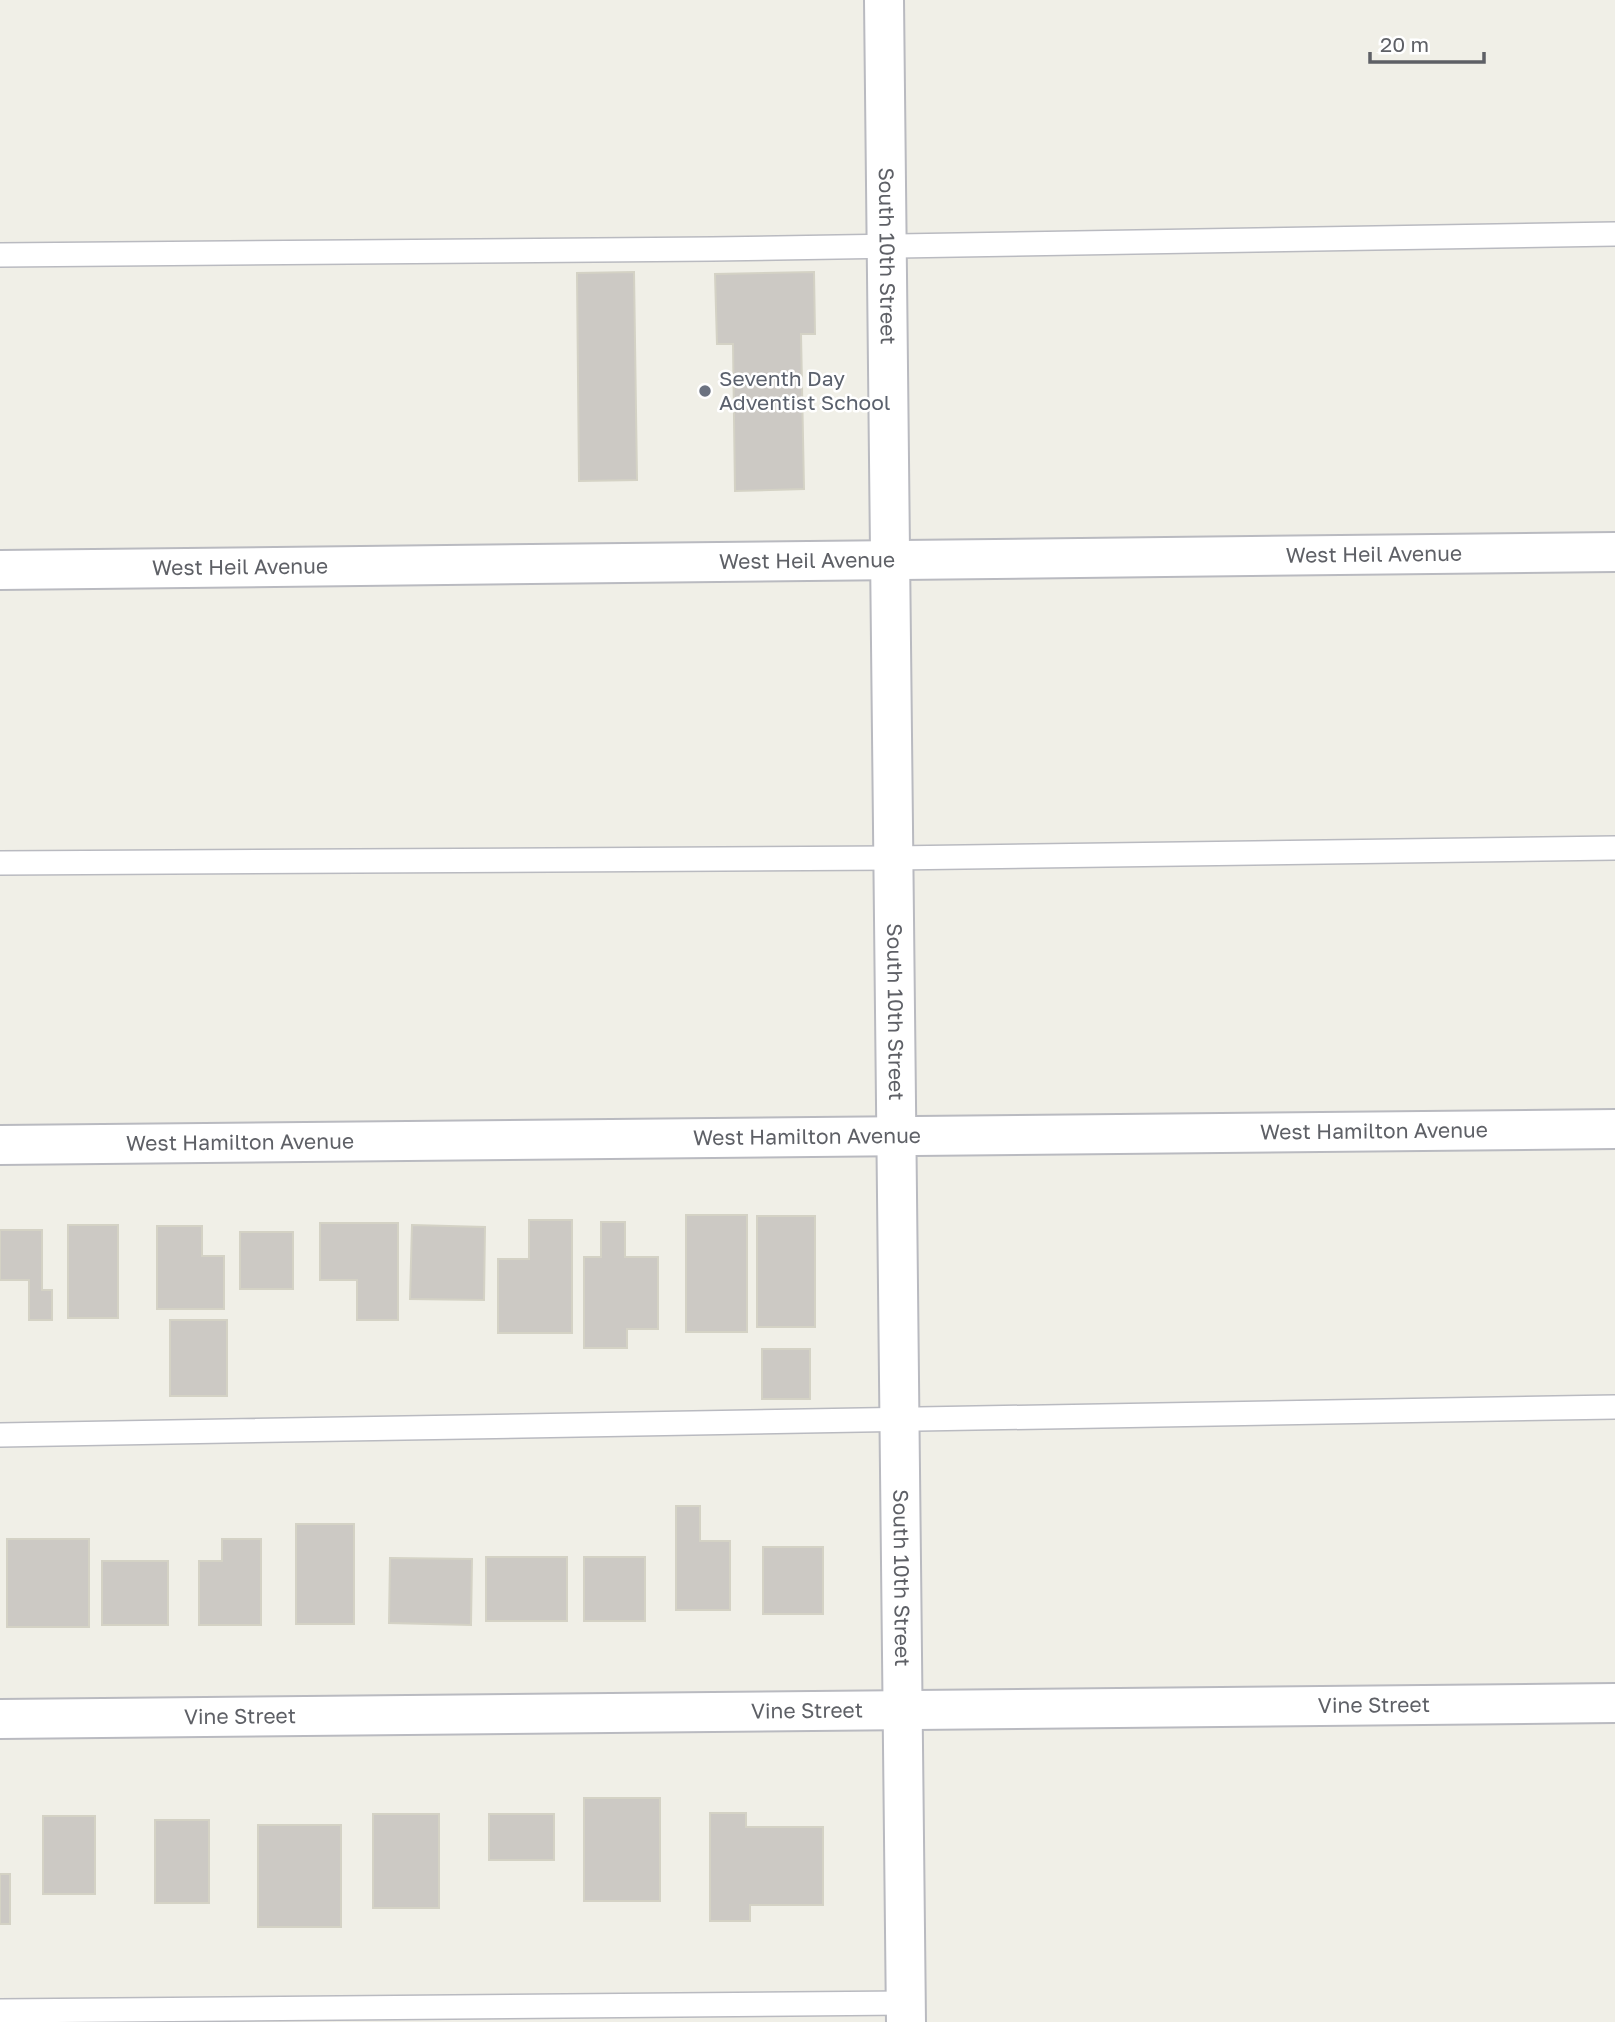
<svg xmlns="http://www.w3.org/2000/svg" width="1615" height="2022" font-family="'Golos Text',sans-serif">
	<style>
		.building { fill: #ccc9c4; stroke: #d4d2c5; stroke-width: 2 }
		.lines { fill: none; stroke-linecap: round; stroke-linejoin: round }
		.service-casing { stroke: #b9bac0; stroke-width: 26 }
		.minor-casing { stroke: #b9bac0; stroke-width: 42 }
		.service { stroke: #fff; stroke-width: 23 }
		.minor { stroke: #fff; stroke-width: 38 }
		.worship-dot { fill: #6b7280; stroke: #fff; stroke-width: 2.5 }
		.labels { text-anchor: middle; stroke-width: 5; stroke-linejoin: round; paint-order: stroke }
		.street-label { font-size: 21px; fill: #5e6066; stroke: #fff }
		.worship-label { font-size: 21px; fill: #5b616d; stroke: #fff; text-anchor: start }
	</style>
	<rect width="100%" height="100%" fill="#f0efe7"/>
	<g class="building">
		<polygon points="634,272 637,480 579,481 577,273"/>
		<polygon points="814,272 815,334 801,334 804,489 735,491 733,344 717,344 715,274"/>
		<rect x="686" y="1215" width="61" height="117"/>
		<rect x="757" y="1216" width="58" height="111"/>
		<polygon points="529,1220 572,1220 572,1333 498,1333 498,1259 529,1259"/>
		<polygon points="601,1222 625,1222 625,1257 658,1257 658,1329 627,1329 627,1348 584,1348 584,1257 601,1257"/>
		<polygon points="320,1223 398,1223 398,1320 357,1320 357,1280 320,1280"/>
		<rect x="68" y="1225" width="50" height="93"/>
		<polygon points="412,1225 485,1227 484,1300 410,1299"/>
		<polygon points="157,1226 202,1226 202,1256 224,1256 224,1309 157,1309"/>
		<polygon points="0,1230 42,1230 42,1290 52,1290 52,1320 29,1320 29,1280 0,1280"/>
		<rect x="240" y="1232" width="53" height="57"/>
		<rect x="170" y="1320" width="57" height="76"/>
		<rect x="762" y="1349" width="48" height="50"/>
		<polygon points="676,1506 700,1506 700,1541 730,1541 730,1610 676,1610"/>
		<rect x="296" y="1524" width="58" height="100"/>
		<rect x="7" y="1539" width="82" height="88"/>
		<polygon points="222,1539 261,1539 261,1625 199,1625 199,1561 222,1561"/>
		<rect x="763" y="1547" width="60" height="67"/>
		<rect x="486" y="1557" width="81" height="64"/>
		<rect x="584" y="1557" width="61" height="64"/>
		<polygon points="390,1558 472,1559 471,1625 389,1623"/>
		<rect x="102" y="1561" width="66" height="64"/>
		<rect x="584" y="1798" width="76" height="103"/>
		<polygon points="710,1813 746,1813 746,1827 823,1827 823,1905 750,1905 750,1921 710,1921"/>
		<rect x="373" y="1814" width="66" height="94"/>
		<rect x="489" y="1814" width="65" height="46"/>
		<rect x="43" y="1816" width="52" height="78"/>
		<rect x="155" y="1820" width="54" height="83"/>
		<rect x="258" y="1825" width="83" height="102"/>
		<rect x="0" y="1874" width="10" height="50"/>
	</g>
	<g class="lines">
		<defs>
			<g id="service">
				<polyline points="0,255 712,249 1615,234"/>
				<polyline points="0,863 893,858 1615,848"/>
				<polyline points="0,1435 1615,1407"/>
				<polyline points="0,2011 906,2003"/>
			</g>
			<g id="minor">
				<path id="s1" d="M 884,0 L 906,2022"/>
				<path id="s2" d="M 0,570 L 1615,552"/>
				<path id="s3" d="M 0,1145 L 1615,1129"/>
				<path id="s4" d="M 0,1719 L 1615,1703"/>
			</g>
		</defs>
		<use href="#service" class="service-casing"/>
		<use href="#minor" class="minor-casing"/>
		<use href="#service" class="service"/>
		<use href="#minor" class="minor"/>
	</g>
	<circle class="worship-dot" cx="705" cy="391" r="7"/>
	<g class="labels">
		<g class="street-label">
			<text dy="7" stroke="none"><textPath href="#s1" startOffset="256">South 10th Street</textPath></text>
			<text dy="7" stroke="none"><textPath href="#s2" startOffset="1374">West Heil Avenue</textPath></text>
			<text dy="7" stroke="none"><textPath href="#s2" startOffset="807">West Heil Avenue</textPath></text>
			<text dy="7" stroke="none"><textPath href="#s2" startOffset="240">West Heil Avenue</textPath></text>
			<text dy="7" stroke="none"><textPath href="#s1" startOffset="1012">South 10th Street</textPath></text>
			<text dy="7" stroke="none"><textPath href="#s3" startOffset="1374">West Hamilton Avenue</textPath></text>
			<text dy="7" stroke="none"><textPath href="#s3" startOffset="807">West Hamilton Avenue</textPath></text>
			<text dy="7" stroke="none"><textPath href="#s3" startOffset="240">West Hamilton Avenue</textPath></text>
			<text dy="7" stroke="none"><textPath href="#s1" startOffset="1578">South 10th Street</textPath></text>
			<text dy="7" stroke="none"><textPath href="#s4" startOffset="1374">Vine Street</textPath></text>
			<text dy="7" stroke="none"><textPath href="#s4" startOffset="807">Vine Street</textPath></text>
			<text dy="7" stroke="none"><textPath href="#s4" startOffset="240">Vine Street</textPath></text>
		</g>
		<g class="worship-label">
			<text x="719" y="386">Seventh Day<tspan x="719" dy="24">Adventist School</tspan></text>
		</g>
	</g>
	<path d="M1370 52v10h114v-10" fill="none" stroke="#5e6066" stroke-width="3.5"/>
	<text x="1380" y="52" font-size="21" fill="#5e6066" stroke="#ffffff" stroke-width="5" paint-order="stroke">20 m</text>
</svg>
